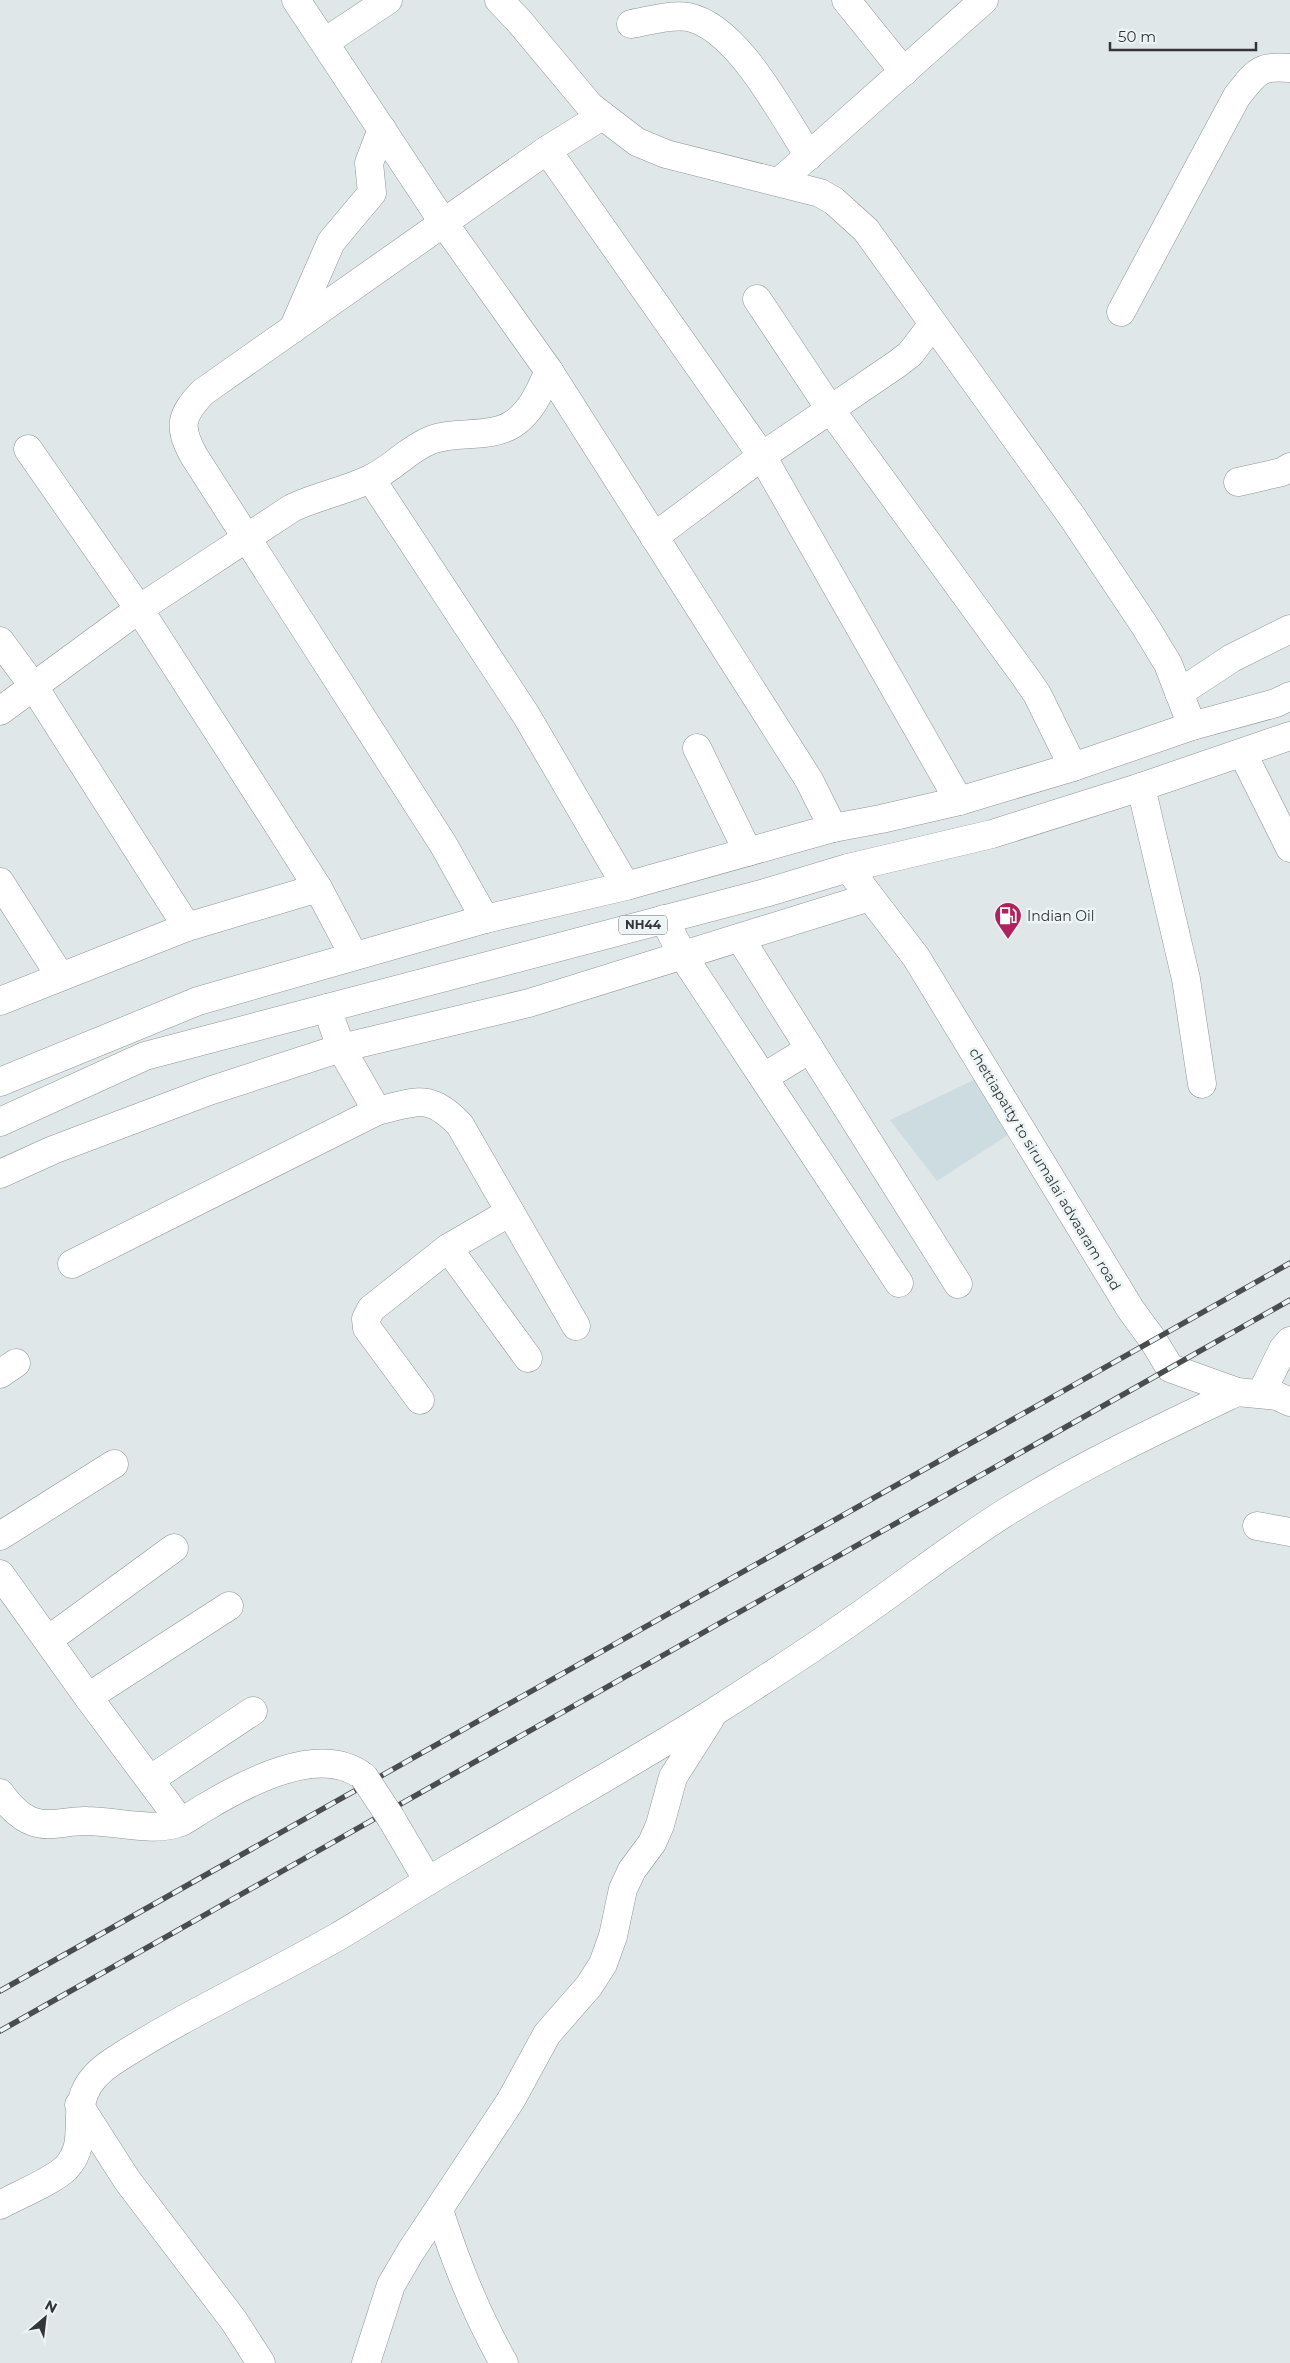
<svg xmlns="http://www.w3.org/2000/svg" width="1290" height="2363" font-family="Montserrat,sans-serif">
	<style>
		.built { fill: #ccdce0 }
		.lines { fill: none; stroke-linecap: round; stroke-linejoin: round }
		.minor-casing { stroke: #8f9597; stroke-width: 29 }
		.highway-casing { stroke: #8f9597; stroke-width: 29 }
		.minor { stroke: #fff; stroke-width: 28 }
		.highway { stroke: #fff; stroke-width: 28 }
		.rail-casing { stroke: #4a4d4e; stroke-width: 5.5 }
		.rail { stroke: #edf4f6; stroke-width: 4; stroke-dasharray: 11; stroke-linecap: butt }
		.minor-bridge-casing { stroke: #8f9597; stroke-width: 29; stroke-linecap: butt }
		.minor-bridge { stroke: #fff; stroke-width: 28 }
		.labels { text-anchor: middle; stroke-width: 5; stroke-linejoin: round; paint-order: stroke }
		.shield { fill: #edf4f6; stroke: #6b6e70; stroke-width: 1 }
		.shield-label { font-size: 12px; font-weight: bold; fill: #333536 }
		.poi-label { font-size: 14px; fill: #333536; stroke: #edf4f6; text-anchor: start }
		.street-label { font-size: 14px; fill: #333536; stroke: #edf4f6 }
	</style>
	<rect width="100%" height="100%" fill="#e0e7e9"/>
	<polygon class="built" points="980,1077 1014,1131 937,1181 890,1120"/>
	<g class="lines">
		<defs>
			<g id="minor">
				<polyline points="296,0 443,222 549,371 809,780 833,828"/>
				<polyline points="499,0 519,21 590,106 637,142 666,154 820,193 834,201 866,230 1073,518 1145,626 1168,664 1192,726"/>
				<polyline points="846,0 904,72"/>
				<path d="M 631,24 C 649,21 670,14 688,17 C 738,27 782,115 809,156"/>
				<polyline points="325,42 388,0"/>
				<polyline points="547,150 762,456 959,801"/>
				<polyline points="779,182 984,0"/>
				<polyline points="757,299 830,409 1026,678 1037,694 1073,767"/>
				<path d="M 1121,312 L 1237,96 C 1256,73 1258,65 1290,68"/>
				<polyline points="293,329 331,242 372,193 369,163 382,129"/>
				<polyline points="28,449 139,609 273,817 318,888 354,956"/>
				<polyline points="371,479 526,715 626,886"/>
				<polyline points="1238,482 1282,472 1290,467"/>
				<polyline points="654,537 762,456 897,364 910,354 933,324"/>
				<polyline points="0,641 34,687 187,927"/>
				<polyline points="1179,693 1232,658 1290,629"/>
				<path d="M 0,711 L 139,609 L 292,508 C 317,496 345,491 370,479 C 392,469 408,449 431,440 C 457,430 490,439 513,424 C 532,411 540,391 549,371"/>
				<polyline points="697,748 748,852"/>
				<polyline points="1243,754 1290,848"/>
				<polyline points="1141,787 1186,979 1202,1084"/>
				<polyline points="848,868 916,957 1131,1310 1153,1340 1170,1368 1237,1392 1277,1396 1290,1402"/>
				<polyline points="0,882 60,976"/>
				<path d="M 485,919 L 443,844 L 194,456 C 178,427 180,416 203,392 L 547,150 L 602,116"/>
				<polyline points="664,919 683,956 899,1283"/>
				<polyline points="740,938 958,1284"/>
				<polyline points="0,1001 187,927 318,888"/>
				<path d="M 327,1008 L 341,1048 L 377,1111 C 416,1102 429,1092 460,1125 L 576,1326"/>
				<polyline points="764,1077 810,1049"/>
				<polyline points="0,1174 53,1150 209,1091 341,1048 529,1003 870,897"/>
				<polyline points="448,1248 528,1358"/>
				<polyline points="72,1264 377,1111"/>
				<polyline points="0,1374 16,1363"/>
				<polyline points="1261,1394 1283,1349 1290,1341"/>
				<polyline points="420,1400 367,1328 366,1319 371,1309 448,1248 510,1212"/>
				<polyline points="1257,1526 1290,1532"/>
				<polyline points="0,1536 114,1464"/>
				<polyline points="0,1574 88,1697 181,1822"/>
				<polyline points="48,1640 174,1548"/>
				<polyline points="88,1697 229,1606"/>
				<polyline points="151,1779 253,1711"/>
				<path d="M 0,1793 C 8,1804 20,1818 34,1822 C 51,1828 69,1820 87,1821 C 115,1821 155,1833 181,1822 C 189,1818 197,1812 204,1808 C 244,1784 320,1742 364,1777"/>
				<polyline points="391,1818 428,1881"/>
				<polyline points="79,2105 127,2180 234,2321 261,2363"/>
				<path d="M 0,2205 C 18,2195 53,2181 66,2168 C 97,2135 57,2099 112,2062 C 184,2015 262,1980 337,1937 C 378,1913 418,1886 460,1862 C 545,1812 631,1764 714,1712 C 761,1682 808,1652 853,1620 C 905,1584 955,1544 1008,1511 C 1082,1465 1159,1429 1237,1392"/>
				<path d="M 439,2210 C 456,2263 476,2314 504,2363"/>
				<polyline points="366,2363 391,2285 411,2251 511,2100 547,2034 589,1986 603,1964 613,1936 623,1889 632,1870 652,1843 660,1825 673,1777 710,1719"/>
			</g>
			<g id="highway">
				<polyline points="0,1082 198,1001 485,919 626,886 833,828 881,819 959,801 1073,767 1192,726 1276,703 1290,696"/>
				<polyline points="0,1122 145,1056 765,893 848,868 992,834 1141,787 1290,736"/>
			</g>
		</defs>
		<use href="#minor" class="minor-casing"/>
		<use href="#highway" class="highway-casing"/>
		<use href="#minor" class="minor"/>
		<use href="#highway" class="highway"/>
		<defs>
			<g id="rail">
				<polyline points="0,1991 1290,1263"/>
				<polyline points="0,2031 1290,1300"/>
			</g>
		</defs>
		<use href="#rail" class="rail-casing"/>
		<use href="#rail" class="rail"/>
		<defs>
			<polyline id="minor-bridge" points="364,1777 391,1818"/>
		</defs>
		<use href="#minor-bridge" class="minor-bridge-casing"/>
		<use href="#minor-bridge" class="minor-bridge"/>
	</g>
	<defs>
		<symbol id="fuel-pin" viewBox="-11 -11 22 30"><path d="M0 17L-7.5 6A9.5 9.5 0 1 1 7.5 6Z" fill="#af225c" stroke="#edf4f6"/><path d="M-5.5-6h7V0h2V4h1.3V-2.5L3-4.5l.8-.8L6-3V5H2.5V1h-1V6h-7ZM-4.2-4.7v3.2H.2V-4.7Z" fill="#fff"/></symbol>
	</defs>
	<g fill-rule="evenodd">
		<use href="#fuel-pin" x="992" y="900" width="32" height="43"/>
	</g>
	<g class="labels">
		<rect class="shield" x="619" y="915.5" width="48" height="19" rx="4"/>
		<g class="shield-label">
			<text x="643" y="929">NH44</text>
		</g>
		<g class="poi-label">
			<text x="1027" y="921">Indian Oil</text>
		</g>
		<g class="street-label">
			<text transform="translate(1045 1169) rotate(59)" y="5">chettiapatty to sirumalai advaaram road</text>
		</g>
	</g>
	<g transform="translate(45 2318) rotate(28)" stroke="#edf4f6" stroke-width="4" paint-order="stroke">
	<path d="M0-4L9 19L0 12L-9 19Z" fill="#333536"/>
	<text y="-8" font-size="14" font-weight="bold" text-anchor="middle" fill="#333536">N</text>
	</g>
	<path d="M1110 42v8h146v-8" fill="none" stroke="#333536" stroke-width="2.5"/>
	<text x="1118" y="42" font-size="15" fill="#333536" stroke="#edf4f6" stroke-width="4" paint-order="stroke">50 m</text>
</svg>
